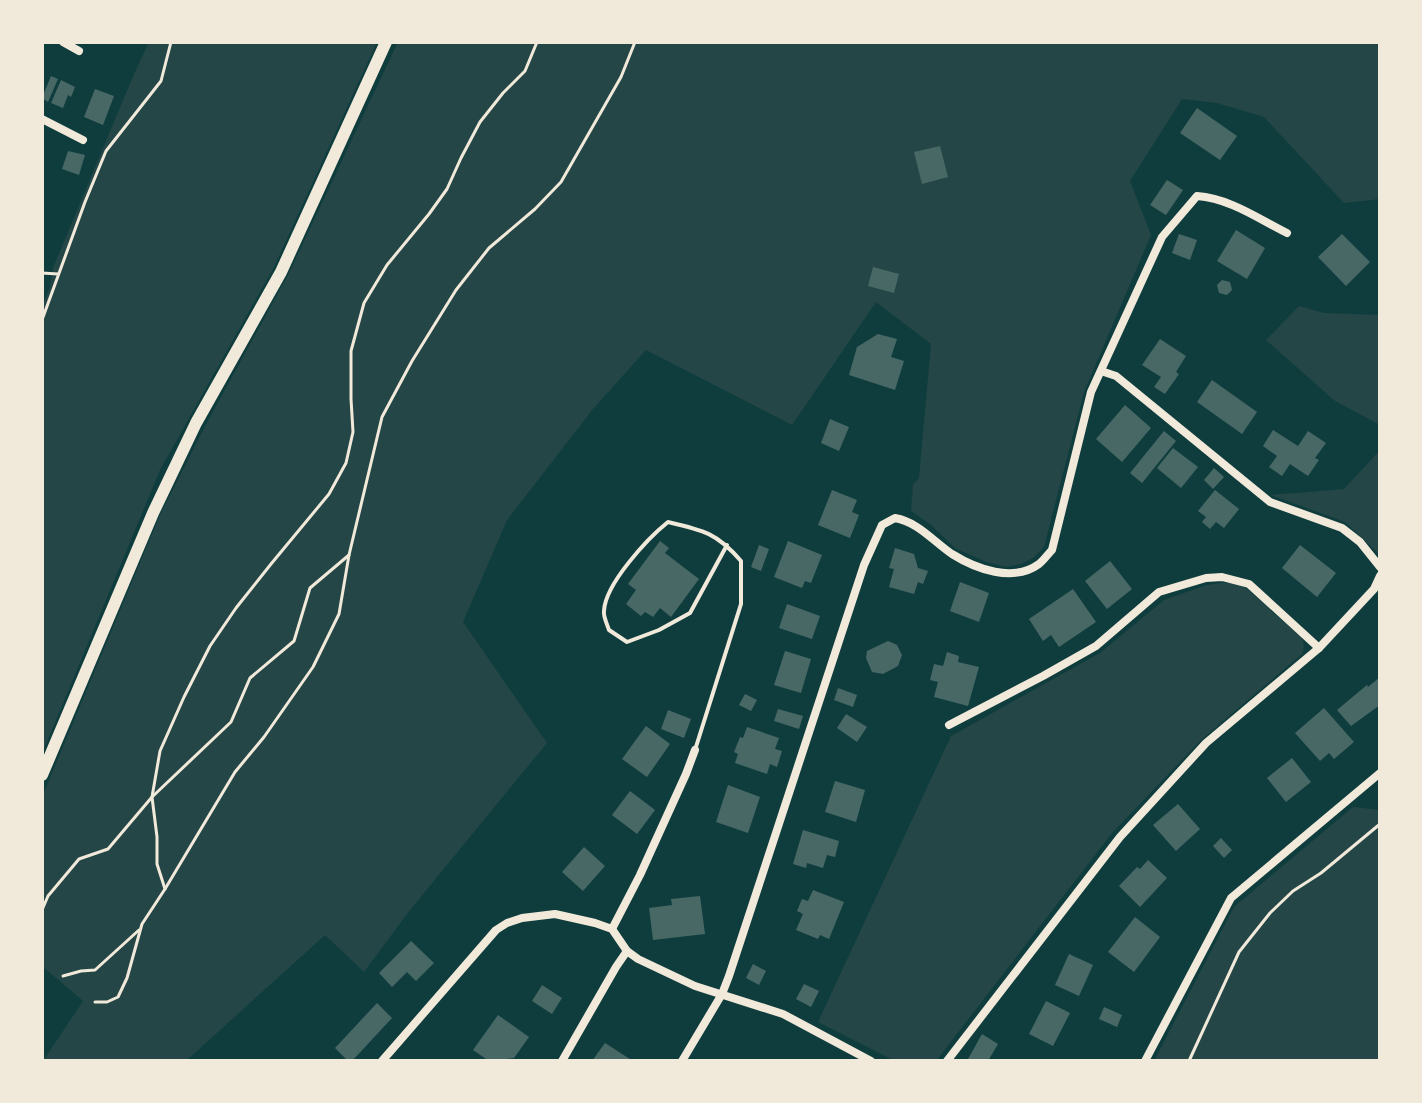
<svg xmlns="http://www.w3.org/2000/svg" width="1422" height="1103" font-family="'Libre Baskerville',serif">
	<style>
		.green { fill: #244646 }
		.building { fill: #486865 }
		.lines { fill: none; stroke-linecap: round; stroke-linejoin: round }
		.path { stroke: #f1e9da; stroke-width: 3 }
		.service { stroke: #f1e9da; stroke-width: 4 }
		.minor { stroke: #f1e9da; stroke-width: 8 }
		.secondary { stroke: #f1e9da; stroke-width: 12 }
	</style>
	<rect width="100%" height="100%" fill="#0f3d3e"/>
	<g class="green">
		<polygon points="149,42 377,42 274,267 160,470 42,754 42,307 50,287 53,268 134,74"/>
		<polygon points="398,42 1380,42 1380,199 1344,203 1264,117 1217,103 1182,99 1130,181 1151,235 1084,392 1044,547 1033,558 1021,564 1006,567 986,562 955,548 930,524 911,511 913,484 919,478 931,344 876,302 792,425 646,350 593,409 507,520 463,622 547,743 410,910 364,972 325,935 186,1061 43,1061 83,1001 42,966 42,797 160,515 204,428 288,275"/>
		<polygon points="1299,306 1324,313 1380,315 1380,425 1335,401 1266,340"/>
		<polygon points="1380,450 1380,555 1345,522 1271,495 1344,489"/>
		<polygon points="1222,583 1234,583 1246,588 1302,638 1304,646 1302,654 1202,739 1112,833 936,1061 895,1061 818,1022 951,736 1100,653 1164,600 1207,585"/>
		<polygon points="1353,807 1380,810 1380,1061 1154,1061 1234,907"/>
	</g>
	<g class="building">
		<polygon points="51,76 58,79 48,102 42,98"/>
		<polygon points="61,80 75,87 71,97 68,95 63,108 51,103"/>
		<polygon points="95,89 114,96 103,125 84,117"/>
		<polygon points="1197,108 1237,136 1220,160 1180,133"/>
		<polygon points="940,146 948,177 922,184 914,152"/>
		<polygon points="68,151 85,155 79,175 62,169"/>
		<polygon points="1167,180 1183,190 1166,215 1150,205"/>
		<polygon points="1236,230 1265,248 1247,279 1217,261"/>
		<polygon points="1179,234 1197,240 1190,260 1172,253"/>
		<polygon points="1342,234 1370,262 1346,286 1318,257"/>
		<polygon points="873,267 899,274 894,293 868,286"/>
		<polygon points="1222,280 1230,282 1232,290 1227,295 1219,293 1217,285"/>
		<polygon points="878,334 897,339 891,357 904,361 895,390 849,375 857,347"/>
		<polygon points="1160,339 1186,356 1176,372 1179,374 1165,394 1154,387 1161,377 1142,365"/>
		<polygon points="1212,380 1257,412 1242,434 1197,402"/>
		<polygon points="1125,405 1151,428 1122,462 1096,439"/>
		<polygon points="830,419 849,427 839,451 821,443"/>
		<polygon points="1273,430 1298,446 1308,431 1326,443 1315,458 1319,460 1308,476 1290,464 1282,476 1269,467 1277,456 1263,446"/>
		<polygon points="1164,431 1176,441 1142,483 1130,473"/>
		<polygon points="1173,448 1198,467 1181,488 1157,468"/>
		<polygon points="1214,468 1224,477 1213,489 1204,480"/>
		<polygon points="832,490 857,500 852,512 859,515 850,538 818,525"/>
		<polygon points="1215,490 1239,509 1224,528 1216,522 1210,529 1202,522 1206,517 1198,511"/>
		<polygon points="660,541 669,548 665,553 699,579 671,617 660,608 653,617 645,612 641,616 626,604 636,590 628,584"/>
		<polygon points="788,541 822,555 811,583 805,581 802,588 774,577"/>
		<polygon points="759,545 769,549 761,571 751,567"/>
		<polygon points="1300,545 1336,573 1317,597 1282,568"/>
		<polygon points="895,548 914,554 918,568 928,571 923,584 918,582 914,594 889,587 894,569 889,568"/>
		<polygon points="1110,561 1132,589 1107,609 1085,581"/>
		<polygon points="960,582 989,593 979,622 950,611"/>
		<polygon points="1073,589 1096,622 1059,647 1051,635 1043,641 1029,619"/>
		<polygon points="787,604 820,616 812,639 779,628"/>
		<polygon points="888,641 897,645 902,655 898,666 883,674 872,672 866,658 867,651"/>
		<polygon points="785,651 811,659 801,693 774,685"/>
		<polygon points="947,652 959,656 958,662 979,667 968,706 934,697 938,682 930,680 934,664 943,666"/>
		<polygon points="1380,677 1380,705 1351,726 1337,710 1367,685 1368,687"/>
		<polygon points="838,688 857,695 853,707 834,700"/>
		<polygon points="745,694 757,700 751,711 739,705"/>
		<polygon points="1324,708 1354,742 1334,759 1329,753 1320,761 1295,733"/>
		<polygon points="778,709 803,716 799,729 774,721"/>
		<polygon points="668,710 691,719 684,738 661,729"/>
		<polygon points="846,714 867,727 857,742 837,728"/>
		<polygon points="646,726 670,744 647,777 622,759"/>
		<polygon points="747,727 779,738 775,749 782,751 777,767 770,764 767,774 735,763 738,754 734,752 740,737 743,738"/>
		<polygon points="1292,758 1311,782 1286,802 1267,778"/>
		<polygon points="835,781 865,790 856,822 825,812"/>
		<polygon points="728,785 760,797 748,833 716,822"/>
		<polygon points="630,791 655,810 637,834 612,815"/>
		<polygon points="1178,804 1200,829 1176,851 1153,825"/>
		<polygon points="803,830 839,841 835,857 827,855 823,868 807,863 806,868 793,864"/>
		<polygon points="1221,838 1232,850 1224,858 1213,846"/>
		<polygon points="584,847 605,866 583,891 562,872"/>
		<polygon points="1148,860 1167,878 1140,907 1119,886 1137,867 1140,869"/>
		<polygon points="813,890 844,902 829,939 820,935 818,939 796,930 803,914 797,911 802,899 808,901"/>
		<polygon points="700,896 705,934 653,940 649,908 672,905 671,899"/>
		<polygon points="1135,917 1160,937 1134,972 1108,952"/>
		<polygon points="411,941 434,963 416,981 407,972 392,987 379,973"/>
		<polygon points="1069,954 1093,965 1079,996 1055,985"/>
		<polygon points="753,964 766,971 759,985 746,978"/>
		<polygon points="804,984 819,991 811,1007 796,999"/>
		<polygon points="542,985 562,998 552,1014 532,1001"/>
		<polygon points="1046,1001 1070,1013 1053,1046 1029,1034"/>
		<polygon points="377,1003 392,1018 352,1061 348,1061 335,1048"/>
		<polygon points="1104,1007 1122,1015 1117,1027 1099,1019"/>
		<polygon points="498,1015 529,1037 514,1058 489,1061 473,1050"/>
		<polygon points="982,1034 998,1044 988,1061 972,1061 968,1059"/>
		<polygon points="605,1043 633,1061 592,1061"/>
	</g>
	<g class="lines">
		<g class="path">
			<polyline points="42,273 58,274"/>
			<polyline points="42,320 85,202 106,151 161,81 171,42"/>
			<polyline points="165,889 157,864 157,837 152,797 160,751 184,697 210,646 236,608 271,564 329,494 346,463 353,432 351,399 351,351 364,303 387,265 429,214 447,189 461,158 480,122 503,93 525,71 537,42"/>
			<polyline points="42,910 48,896 79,859 108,849 152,797 231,722 250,678 294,641 310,588 349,555"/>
			<polyline points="63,976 81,971 95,970 139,930"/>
			<polyline points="95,1002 107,1002 118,997 127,978 142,924 165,889 235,772 264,737 313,667 339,614 349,555 382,417 412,361 456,290 489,248 535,209 561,182 621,77 635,42"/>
			<polyline points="1189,1061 1239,952 1270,913 1293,891 1321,873 1380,824"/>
		</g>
		<path class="service" d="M 695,750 L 741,604 L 741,561 C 717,533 703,530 668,522 C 648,538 605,584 604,611 C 603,616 607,624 609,630 L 627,642 L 659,630 L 690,613 L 727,545"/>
		<g class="minor">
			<polyline points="63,42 79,51"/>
			<polyline points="42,119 83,140"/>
			<polyline points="1101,371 1116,376 1270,502 1342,528 1360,542 1380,567"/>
			<polyline points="949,725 1043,676 1096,646 1159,592 1206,578 1222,577 1249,584 1319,648"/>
			<polyline points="612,929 640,875 686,774 695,750"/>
			<polyline points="382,1061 496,930 507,923 522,918 555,914 595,923 612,929 627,951 638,959 695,986 783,1014 871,1061"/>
			<polyline points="562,1061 616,967 627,951"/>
			<path d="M 682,1061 L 722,994 L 729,976 L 864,565 L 882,525 L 895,518 C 918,522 933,541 952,554 C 976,569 1013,583 1039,564 C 1044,560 1048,554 1052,550 L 1091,392 L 1162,237 L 1197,196 C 1229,198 1259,219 1287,233"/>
			<polyline points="947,1061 1120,837 1206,743 1319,648 1374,589 1380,576"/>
			<polyline points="1145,1061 1231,898 1380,773"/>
		</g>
		<polyline class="secondary" points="42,775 153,513 196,423 281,272 386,42"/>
	</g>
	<rect width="1422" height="1103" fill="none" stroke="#f1e9da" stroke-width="88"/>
</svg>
